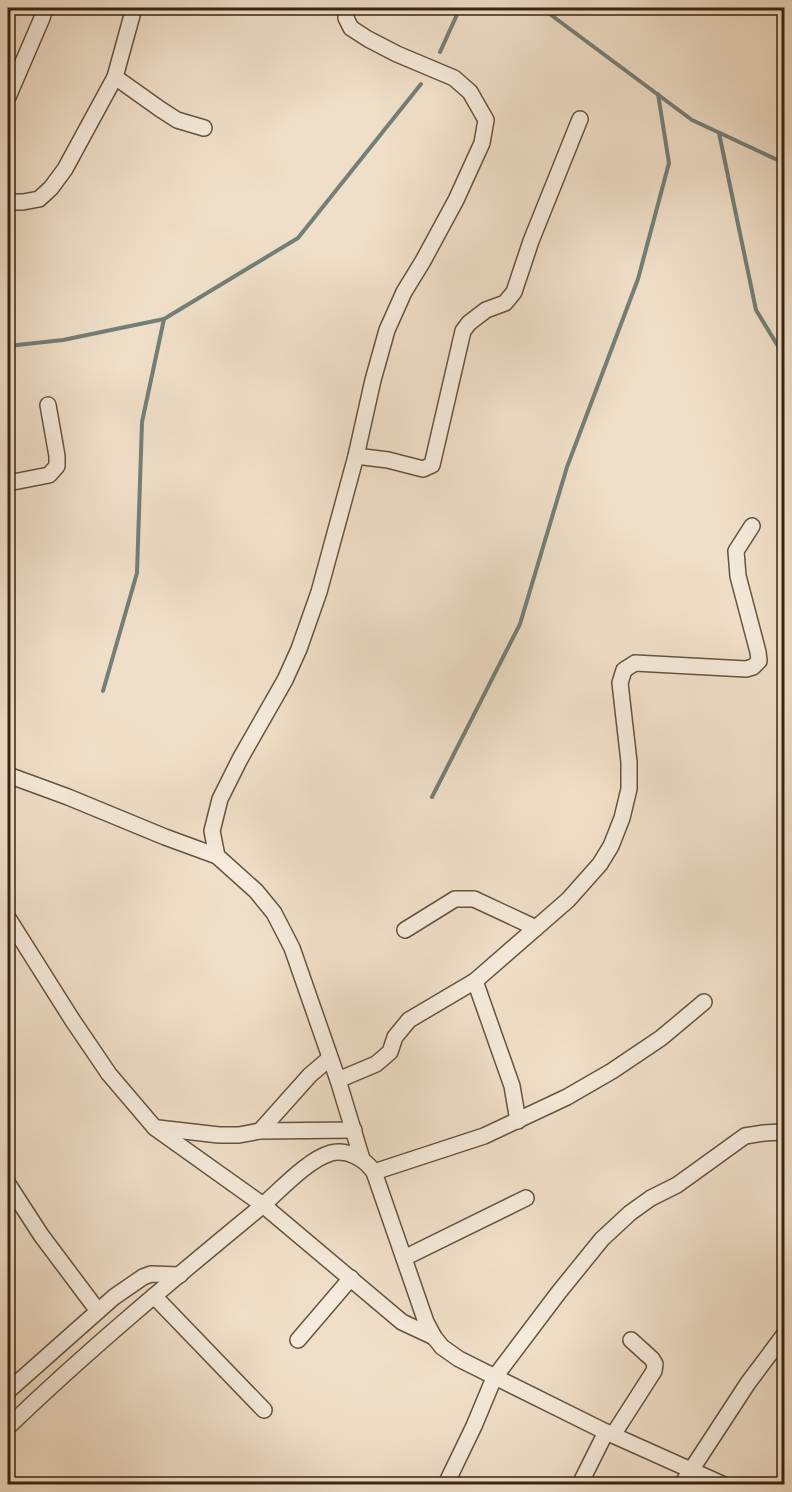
<svg xmlns="http://www.w3.org/2000/svg" width="792" height="1492" font-family="'Libre Bodoni',serif">
	<style>
		.lines { fill: none; stroke-linecap: round; stroke-linejoin: round }
		.stream { stroke: #747f78; stroke-width: 4 }
		.minor-casing { stroke: #65543e; stroke-width: 18 }
		.minor { stroke: #f5eadb; stroke-width: 15 }
	</style>
	<rect width="100%" height="100%" fill="#f0dfc8"/>
	<filter id="stains"><feTurbulence type="fractalNoise" baseFrequency=".00333" numOctaves="4"/><feColorMatrix values="0 0 0 0 .2 0 0 0 0 .09 0 0 0 0 .02 0 0 0 .5 -.17"/></filter>
	<radialGradient id="worn" r=".72"><stop offset=".6" stop-color="#630" stop-opacity="0"/><stop offset="1" stop-color="#630" stop-opacity=".3"/></radialGradient>
	<g class="lines">
		<g class="stream">
			<polyline points="545,8 547,12 692,120 784,163"/>
			<polyline points="440,52 460,8"/>
			<polyline points="719,133 756,310 784,356"/>
			<polyline points="8,346 63,340 164,319"/>
			<polyline points="103,691 137,573 142,422 164,319 298,238 421,84"/>
			<polyline points="432,797 520,624 567,467 638,279 669,163 658,94"/>
		</g>
		<defs>
			<g id="minor">
				<polyline points="346,8 346,18 351,28 368,39 397,54 454,78 470,92 486,120 482,143 456,200 423,261 404,292 387,330 373,380 356,456 319,592 299,649 285,680 240,759 220,799 212,831 217,856 256,891 274,913 292,948 338,1080 362,1159"/>
				<polyline points="115,77 160,109 177,120 204,128"/>
				<polyline points="8,97 42,18 45,8"/>
				<polyline points="8,202 23,202 39,199 51,188 65,169 115,77 134,8"/>
				<polyline points="356,456 388,460 423,469 432,465 463,331 469,323 486,310 505,303 514,292 531,241 580,119"/>
				<polyline points="8,483 49,475 57,466 57,456 48,405"/>
				<polyline points="8,775 68,797 165,837 217,856"/>
				<polyline points="8,918 73,1021 109,1074 155,1128 263,1205 402,1322 434,1337"/>
				<polyline points="405,930 455,899 474,899 536,928"/>
				<polyline points="475,981 512,1086 518,1121"/>
				<polyline points="338,1080 376,1064 390,1052 395,1037 409,1020 475,981 568,900 600,864 611,846 622,818 629,789 629,762 620,683 624,670 635,663 746,669 753,667 759,661 758,652 738,576 736,551 752,526"/>
				<polyline points="158,1128 219,1135 239,1135 260,1131 354,1130"/>
				<polyline points="260,1131 310,1075 330,1058"/>
				<polyline points="374,1172 484,1136 567,1097 612,1071 661,1038 704,1002"/>
				<polyline points="8,1184 41,1235 98,1311"/>
				<polyline points="404,1258 526,1198"/>
				<polyline points="154,1296 264,1410"/>
				<polyline points="298,1340 351,1278"/>
				<polyline points="8,1391 114,1297 143,1277 151,1274 180,1275"/>
				<path d="M 8,1427 C 87,1351 171,1281 256,1211 C 276,1195 306,1160 331,1153 C 348,1149 365,1159 374,1172 L 426,1322 L 434,1337 L 442,1347 L 459,1359 L 606,1432 L 722,1484"/>
				<polyline points="613,1435 654,1371 655,1364 652,1359 631,1340"/>
				<polyline points="446,1484 474,1426 494,1378 559,1292 602,1239 630,1213 651,1198 677,1185 745,1136 764,1133 781,1132 784,1134"/>
				<polyline points="580,1484 606,1432"/>
				<polyline points="682,1484 748,1383 784,1335"/>
			</g>
		</defs>
		<use href="#minor" class="minor-casing"/>
		<use href="#minor" class="minor"/>
	</g>
	<rect width="792" height="1492" fill="none" stroke="#f0dfc8" stroke-width="30"/>
	<rect x="9" y="9" width="774" height="1474" fill="none" stroke="#372510" stroke-width="3"/>
	<rect x="15" y="15" width="762" height="1462" fill="none" stroke="#372510" stroke-width="1.5"/>
	<rect width="100%" height="100%" filter="url(#stains)"/>
	<rect width="100%" height="100%" fill="url(#worn)"/>
</svg>
